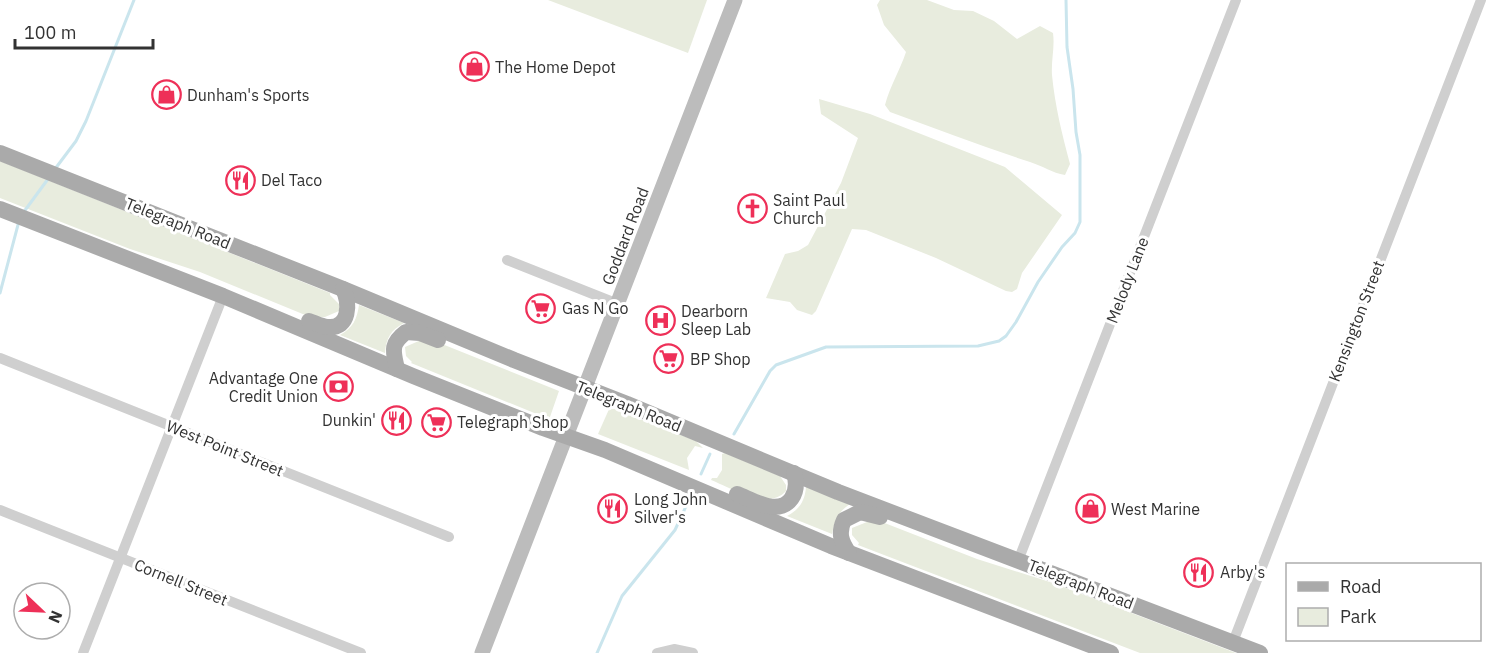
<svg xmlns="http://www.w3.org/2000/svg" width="1493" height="653" font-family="'IBM Plex Sans',sans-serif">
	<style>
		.green { fill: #e8ecde }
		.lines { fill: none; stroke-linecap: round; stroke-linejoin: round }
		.stream { stroke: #cae5ed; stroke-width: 3 }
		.street { stroke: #cfcfcf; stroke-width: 10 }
		.secondary { stroke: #bcbcbc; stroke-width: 15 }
		.primary { stroke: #aaa; stroke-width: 16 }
		.labels { text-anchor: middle; stroke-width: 6; stroke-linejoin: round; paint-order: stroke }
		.poi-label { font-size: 16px; fill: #323232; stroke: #fff; text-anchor: start }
		.street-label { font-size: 16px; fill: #323232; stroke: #fff }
	</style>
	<rect width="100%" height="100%" fill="#fff"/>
	<g class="green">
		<polygon points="548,0 707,0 688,53"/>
		<path d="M 880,0 L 927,0 L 954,10 L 973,11 L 994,21 L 1017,39 L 1040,26 L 1053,33 C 1055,47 1051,61 1052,75 C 1055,106 1062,134 1070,164 L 1065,175 C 1052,173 1043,166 1030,162 C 983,147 937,129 890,112 L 885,105 C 890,86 900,70 906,52 L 884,25 L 877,5 Z"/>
		<polygon points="819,99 870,114 1005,167 1062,215 1022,273 1017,289 1012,292 1006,291 936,258 866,230 852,229 816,311 812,315 797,310 790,302 766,298 785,254 798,251 808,245 841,183 858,138 821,114"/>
		<polygon points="0,161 330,293 330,295 339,304 339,311 325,317 310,317 200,272 130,249 0,198"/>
		<path d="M 359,305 L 404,323 C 391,330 386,338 385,353 L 340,335 C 353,328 357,319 359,305 Z"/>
		<polygon points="421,340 437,342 559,391 550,417 549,419 411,363 412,362 406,356 405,347"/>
		<polygon points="610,407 696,441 703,448 695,446 687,458 689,470 598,434"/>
		<path d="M 725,453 L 780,476 L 786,485 L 786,491 C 768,511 731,488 711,480 L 712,478 L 717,478 L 722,470 L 722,454 Z"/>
		<path d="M 806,487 L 850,504 C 838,512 835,520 832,534 L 787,516 C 799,510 805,501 806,487 Z"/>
		<polygon points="867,522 882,522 977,559 1053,583 1236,653 1140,653 858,545 859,543 852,535 852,528"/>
	</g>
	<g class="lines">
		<g class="stream">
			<polyline points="55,169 76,141 86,121 134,0"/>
			<polyline points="23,213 48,179"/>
			<polyline points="0,293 19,221"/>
			<polyline points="734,434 770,371 776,365 826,347 978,346 999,341 1006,336 1016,322 1038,282 1062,247 1075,233 1080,222 1080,155 1076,132 1073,89 1067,47 1066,0"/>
			<polyline points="701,474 710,454"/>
			<polyline points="597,653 622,596 675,530 688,502"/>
		</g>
		<g class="street">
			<polyline points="507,260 618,304"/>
			<polyline points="0,358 449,537"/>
			<polyline points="0,510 361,653"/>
			<polyline points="1018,561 1236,0"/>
			<polyline points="1233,642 1481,0"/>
			<polyline points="83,653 223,296"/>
			<polyline points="657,653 674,649 693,653"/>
		</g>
		<polyline class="secondary" points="482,653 735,0"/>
		<g class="primary">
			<polyline points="0,153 343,289 514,360 627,404 838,492 1260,653"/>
			<polyline points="0,209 223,296 413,376 543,428 605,450 831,546 1111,653"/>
			<path d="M 309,321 C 315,323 322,327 328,327 C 350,329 350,303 343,289"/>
			<path d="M 397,369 C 393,351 390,344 406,332 L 420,333 L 438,340"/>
			<path d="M 737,494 C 747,498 758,504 768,506 C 790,511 800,492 794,473"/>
			<path d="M 849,553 C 841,542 838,533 844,520 L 860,512 L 880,517"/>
		</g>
	</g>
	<defs>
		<symbol id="shop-ring" viewBox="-11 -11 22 22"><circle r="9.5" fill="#fff" stroke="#ee3058" stroke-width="1.5"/><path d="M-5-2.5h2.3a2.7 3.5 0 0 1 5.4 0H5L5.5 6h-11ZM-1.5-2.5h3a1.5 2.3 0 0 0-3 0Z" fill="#ee3058"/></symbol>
		<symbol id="restaurant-ring" viewBox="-11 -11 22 22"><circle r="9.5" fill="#fff" stroke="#ee3058" stroke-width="1.5"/><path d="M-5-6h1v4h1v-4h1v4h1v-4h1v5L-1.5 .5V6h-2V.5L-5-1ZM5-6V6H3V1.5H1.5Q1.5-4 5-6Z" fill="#ee3058"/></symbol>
		<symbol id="church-ring" viewBox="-11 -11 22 22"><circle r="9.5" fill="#fff" stroke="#ee3058" stroke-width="1.5"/><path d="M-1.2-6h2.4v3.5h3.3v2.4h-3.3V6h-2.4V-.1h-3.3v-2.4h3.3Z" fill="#ee3058"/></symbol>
		<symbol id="supermarket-ring" viewBox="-11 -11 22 22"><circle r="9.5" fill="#fff" stroke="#ee3058" stroke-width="1.5"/><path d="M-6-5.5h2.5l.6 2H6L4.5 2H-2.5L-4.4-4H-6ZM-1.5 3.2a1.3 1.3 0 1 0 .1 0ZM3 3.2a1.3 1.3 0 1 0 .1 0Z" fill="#ee3058"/></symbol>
		<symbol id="hospital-ring" viewBox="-11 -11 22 22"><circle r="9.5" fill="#fff" stroke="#ee3058" stroke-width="1.5"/><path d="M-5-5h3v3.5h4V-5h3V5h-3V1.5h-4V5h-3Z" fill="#ee3058"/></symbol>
		<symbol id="bank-ring" viewBox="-11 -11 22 22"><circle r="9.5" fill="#fff" stroke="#ee3058" stroke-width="1.5"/><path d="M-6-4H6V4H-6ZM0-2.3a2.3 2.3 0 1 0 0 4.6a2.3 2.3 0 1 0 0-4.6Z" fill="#ee3058"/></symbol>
	</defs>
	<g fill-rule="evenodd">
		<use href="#shop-ring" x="458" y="50" width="33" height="33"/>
		<use href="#shop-ring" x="150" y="78" width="33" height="33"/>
		<use href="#restaurant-ring" x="224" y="164" width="33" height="33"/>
		<use href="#church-ring" x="736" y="192" width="33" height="33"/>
		<use href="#supermarket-ring" x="524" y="292" width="33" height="33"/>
		<use href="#hospital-ring" x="644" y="304" width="33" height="33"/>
		<use href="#supermarket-ring" x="652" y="342" width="33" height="33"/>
		<use href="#bank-ring" x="322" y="370" width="33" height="33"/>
		<use href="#restaurant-ring" x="380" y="404" width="33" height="33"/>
		<use href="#supermarket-ring" x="420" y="406" width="33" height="33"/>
		<use href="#restaurant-ring" x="596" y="492" width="33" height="33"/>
		<use href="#shop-ring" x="1074" y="492" width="33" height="33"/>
		<use href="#restaurant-ring" x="1182" y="556" width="33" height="33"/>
	</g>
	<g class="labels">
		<g class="poi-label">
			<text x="495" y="73">The Home Depot</text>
			<text x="187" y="101">Dunham's Sports</text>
			<text x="261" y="186">Del Taco</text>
			<text x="773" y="206">Saint Paul<tspan x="773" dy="18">Church</tspan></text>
			<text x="562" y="314">Gas N Go</text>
			<text x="681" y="317">Dearborn<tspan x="681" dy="18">Sleep Lab</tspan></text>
			<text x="690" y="365">BP Shop</text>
			<text x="318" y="384" text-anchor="end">Advantage One<tspan x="318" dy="18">Credit Union</tspan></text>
			<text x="376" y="426" text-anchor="end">Dunkin'</text>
			<text x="457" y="428">Telegraph Shop</text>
			<text x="634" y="505">Long John<tspan x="634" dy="18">Silver's</tspan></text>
			<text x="1111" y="515">West Marine</text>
			<text x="1220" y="578">Arby's</text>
		</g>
		<g class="street-label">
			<text transform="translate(178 223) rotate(22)" y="6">Telegraph Road</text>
			<text transform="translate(625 236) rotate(-69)" y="6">Goddard Road</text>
			<text transform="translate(1127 280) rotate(-69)" y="6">Melody Lane</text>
			<text transform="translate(1356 321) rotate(-69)" y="6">Kensington Street</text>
			<text transform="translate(629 406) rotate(22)" y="6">Telegraph Road</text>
			<text transform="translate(225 448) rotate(22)" y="6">West Point Street</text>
			<text transform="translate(181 582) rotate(22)" y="6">Cornell Street</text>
			<text transform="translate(1081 584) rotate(21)" y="6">Telegraph Road</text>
		</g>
	</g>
	<rect x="1286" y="563" width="195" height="78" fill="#ffffff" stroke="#adadad" stroke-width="1.5"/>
	<rect x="1298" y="582" width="30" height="9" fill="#aaaaaa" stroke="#adadad" stroke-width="1.5"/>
	<text x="1340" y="593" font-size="18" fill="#323232">Road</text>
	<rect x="1298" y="608" width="30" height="18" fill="#e8ecde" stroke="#adadad" stroke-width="1.5"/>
	<text x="1340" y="623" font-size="18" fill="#323232">Park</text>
	<g transform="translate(42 611) rotate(113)"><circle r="28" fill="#ffffff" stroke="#adadad" stroke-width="1.5"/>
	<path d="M0-4.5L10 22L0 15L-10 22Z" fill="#ee3058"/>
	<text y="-9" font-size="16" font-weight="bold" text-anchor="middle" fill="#323232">N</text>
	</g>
	<path d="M15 39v9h138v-9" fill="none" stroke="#323232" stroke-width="3"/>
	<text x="24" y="39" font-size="18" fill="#323232" stroke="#ffffff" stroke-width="4.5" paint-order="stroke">100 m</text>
</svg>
